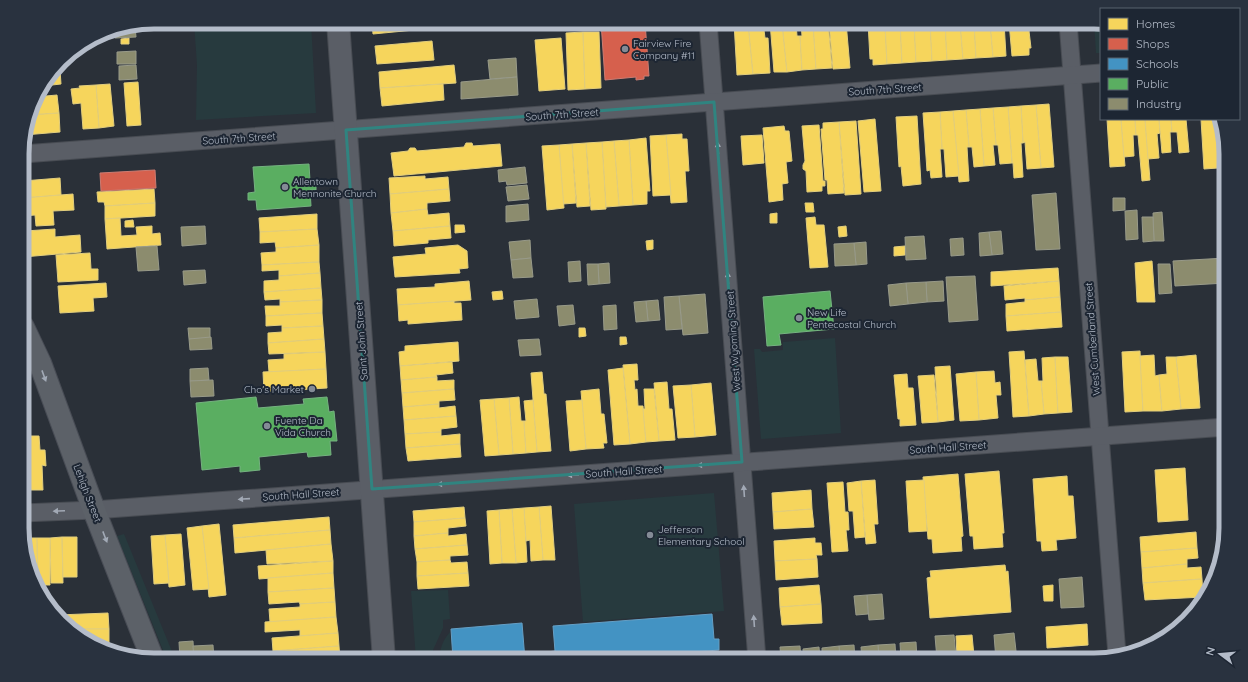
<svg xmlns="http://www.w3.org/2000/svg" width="1248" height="682" font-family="Quicksand,sans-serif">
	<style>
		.green { fill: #273a3e }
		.homes { fill: #f6d55c; stroke: #e2ce7d }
		.shops { fill: #d6604d; stroke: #cc7c72 }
		.schools { fill: #4393c3; stroke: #659fc5 }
		.public { fill: #5aae61; stroke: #75b280 }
		.industry { fill: #8c8c6e; stroke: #989a89 }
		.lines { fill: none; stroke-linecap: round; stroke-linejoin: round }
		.minor-casing { stroke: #484c53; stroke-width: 19 }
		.tertiary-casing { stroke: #484c53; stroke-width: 24 }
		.primary-casing { stroke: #484c55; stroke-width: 24 }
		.minor { stroke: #5a5e66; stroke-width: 17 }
		.tertiary { stroke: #5a5e66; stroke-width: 22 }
		.primary { stroke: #5c6168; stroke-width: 22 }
		.oneway { fill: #a2a9b5 }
		.oneway2 { fill: #a2aab6 }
		.marked { fill: none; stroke: #308480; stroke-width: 3; stroke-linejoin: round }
		.poi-dot { fill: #848b96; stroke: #1d2633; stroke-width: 1.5 }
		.labels { text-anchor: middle; stroke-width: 4; stroke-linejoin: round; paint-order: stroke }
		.poi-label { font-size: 10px; fill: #b4bcc9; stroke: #1d2633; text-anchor: start }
		.street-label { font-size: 10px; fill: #b4bcc9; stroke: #1d2633 }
		.rim { fill: none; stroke: #b4bcc9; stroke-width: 5 }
	</style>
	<rect width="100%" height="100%" fill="#2a3038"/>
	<g class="green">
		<polygon points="194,22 311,22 316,113 196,120 197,65"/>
		<polygon points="1094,22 1101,24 1101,53 1096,53"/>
		<polygon points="835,338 841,433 761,439 754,349 760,349 762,352 783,350 783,342"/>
		<polygon points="714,493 724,611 583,622 574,504"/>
		<polygon points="124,534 173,654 165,655 117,536"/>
		<polygon points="448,590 450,619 443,620 443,628 433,650 434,660 416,660 411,591"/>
		<path d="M 450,632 L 452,660 L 440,660 C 439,649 443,640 450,632 Z"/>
	</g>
	<g class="homes">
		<polygon points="372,22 435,22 435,28 373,34"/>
		<polygon points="734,22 748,22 753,74 737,75"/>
		<polygon points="748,22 763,22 765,38 768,38 770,73 753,74"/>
		<polygon points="770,22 782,22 787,72 774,72"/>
		<polygon points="782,22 796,22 797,36 800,36 802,70 787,72"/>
		<polygon points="801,22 813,22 816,69 802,70 800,36 802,36"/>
		<polygon points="813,22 828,22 832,68 816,69"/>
		<polygon points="829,22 846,22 850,68 833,69"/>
		<polygon points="868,22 881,22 882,24 885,24 887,64 873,65 873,59 870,59"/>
		<polygon points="887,22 900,22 902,63 887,64 885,24 887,24"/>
		<polygon points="900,22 914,22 916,62 902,63"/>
		<polygon points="914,22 930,22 932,61 916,62"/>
		<polygon points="930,22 945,22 947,60 932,61"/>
		<polygon points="945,22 960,22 963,59 947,60"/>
		<polygon points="960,22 974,22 976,58 963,59"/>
		<polygon points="974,22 990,22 993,57 976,58"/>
		<polygon points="990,22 1004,22 1006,56 993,57"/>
		<polygon points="1009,22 1030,22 1032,24 1033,29 1029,31 1031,48 1029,48 1029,55 1012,56"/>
		<polygon points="583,32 585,89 568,90 566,33"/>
		<polygon points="583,32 599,32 601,88 585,89"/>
		<polygon points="129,38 129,44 121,44 121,39"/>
		<polygon points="561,38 565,89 539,91 535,40"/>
		<polygon points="432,41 434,60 377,64 375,46"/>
		<polygon points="454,65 456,83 380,88 379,72"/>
		<polygon points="55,70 60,70 61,84 43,86"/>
		<polygon points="138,82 141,125 127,126 124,83"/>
		<polygon points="110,84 114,126 99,128 96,85"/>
		<polygon points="443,84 444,100 382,106 380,88"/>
		<polygon points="96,85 99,128 83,129 81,103 73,104 71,89 80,88 79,86"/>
		<polygon points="57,95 59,113 30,115 35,97"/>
		<polygon points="1049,104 1054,167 1041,168 1036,105"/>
		<polygon points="1036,105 1041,168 1027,169 1025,142 1023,143 1021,106"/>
		<polygon points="1021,106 1023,143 1021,143 1023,177 1014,178 1013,163 1012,163 1008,107"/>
		<polygon points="1008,107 1012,163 1000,164 998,145 996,145 993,108"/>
		<polygon points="993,108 996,145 993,145 995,165 984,166 980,109"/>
		<polygon points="980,109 984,166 974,167 972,147 969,147 966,110"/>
		<polygon points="966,110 969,147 967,147 969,181 959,182 953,111"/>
		<polygon points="953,111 959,176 946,177 944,149 942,149 940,112"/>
		<polygon points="940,112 942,149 940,149 942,177 931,178 930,170 927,171 923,113"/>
		<polygon points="59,113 60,132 24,135 30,115"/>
		<polygon points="917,116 921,184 903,186 901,166 899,167 896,117"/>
		<polygon points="875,119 881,191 864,192 858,121"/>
		<polygon points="1107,119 1121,119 1125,166 1110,167"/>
		<polygon points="1121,119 1135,119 1136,135 1133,135 1134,156 1124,157"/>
		<polygon points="1135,119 1145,119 1150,180 1142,181 1138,135 1136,135"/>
		<polygon points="1145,119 1159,119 1160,133 1157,134 1159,158 1148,159"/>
		<polygon points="1159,119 1171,119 1172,132 1170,132 1171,152 1162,153"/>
		<polygon points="1171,119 1186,119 1189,152 1179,153 1177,132 1172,132"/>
		<polygon points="1201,119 1217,119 1226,145 1226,168 1224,168 1224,171 1218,172 1218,168 1204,169"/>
		<polygon points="856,121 861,194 845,195 839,122"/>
		<polygon points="839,122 844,193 828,194 827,180 825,180 821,129 823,129 823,123"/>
		<polygon points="819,125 823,181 825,181 825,186 822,186 822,191 807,192 806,171 803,169 803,165 805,161 802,126"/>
		<polygon points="784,126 785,131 789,131 792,161 786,162 788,183 782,184 783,200 769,202 763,128"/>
		<polygon points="682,134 682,139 687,139 689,171 685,171 687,202 671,203 666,135"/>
		<polygon points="666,135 671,195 653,196 650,136"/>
		<polygon points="762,135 764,163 743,165 741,136"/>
		<polygon points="646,138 650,191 647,191 647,204 633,205 629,140"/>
		<polygon points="629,140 633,205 619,206 614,141"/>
		<polygon points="614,141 619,206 606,207 602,142"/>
		<polygon points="602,142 606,209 591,210 586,143"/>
		<polygon points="466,143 472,143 473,146 500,144 502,166 394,176 391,153 408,151 410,148 415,148 417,151 464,147"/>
		<polygon points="586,143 590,206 577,207 572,144"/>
		<polygon points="572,144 576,203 563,204 559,145"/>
		<polygon points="559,145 564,208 547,210 542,146"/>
		<polygon points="425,176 425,179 448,177 449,189 390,194 389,178"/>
		<polygon points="60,178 61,195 23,198 23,181"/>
		<polygon points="154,189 155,203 105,206 104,202 98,202 97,192"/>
		<polygon points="449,189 450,201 427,203 427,209 391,213 390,194"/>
		<polygon points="73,194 74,210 53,211 54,225 36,226 35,215 23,216 23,198"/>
		<polygon points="155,203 155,216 105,219 105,206"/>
		<polygon points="805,203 813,203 814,212 806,212"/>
		<polygon points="427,209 428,215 449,213 450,226 393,231 391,213"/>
		<polygon points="777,213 777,223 770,223 770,214"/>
		<polygon points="317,214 317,229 260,232 259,218"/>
		<polygon points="815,217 816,225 824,225 828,267 810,268 806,218"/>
		<polygon points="120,218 121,236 137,235 136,227 152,226 152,234 160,233 161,245 107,249 105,219"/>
		<polygon points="133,220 134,227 125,227 125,221"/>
		<polygon points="455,225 464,225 465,232 455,233"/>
		<polygon points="450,226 451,238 428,240 428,243 394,246 393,231"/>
		<polygon points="846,226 847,236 839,237 838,227"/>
		<polygon points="55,229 55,237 80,235 81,252 23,257 23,234 26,234 25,231"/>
		<polygon points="317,229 319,245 276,248 275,242 260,243 260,232"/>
		<polygon points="653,240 653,249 647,250 646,241"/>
		<polygon points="319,245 319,262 262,265 261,253 276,252 276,248"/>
		<polygon points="458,245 467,251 468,268 459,269 460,273 395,277 393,257 426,254 425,248"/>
		<polygon points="905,246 905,255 894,256 894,247"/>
		<polygon points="90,253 91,269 98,269 98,280 58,282 56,255"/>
		<polygon points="1152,261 1155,302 1137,302 1135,263"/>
		<polygon points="319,262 320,273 279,276 279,270 262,271 262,265"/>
		<polygon points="1058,268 1059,281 991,286 991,272"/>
		<polygon points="320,273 321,288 264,292 264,281 279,280 279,276"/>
		<polygon points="469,281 471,300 398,305 397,289 435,287 435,284"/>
		<polygon points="1059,281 1060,297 1025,300 1025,298 1005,300 1004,286"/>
		<polygon points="106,283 107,297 93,298 94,311 60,313 58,286"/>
		<polygon points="321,288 322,300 280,302 280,299 265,300 264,292"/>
		<polygon points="502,291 503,299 493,300 492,292"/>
		<polygon points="1060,297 1061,312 1006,316 1006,304 1025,302 1025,300"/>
		<polygon points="322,300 322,313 266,316 265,306 280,306 280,302"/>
		<polygon points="454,301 454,303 461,303 462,320 408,324 408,320 399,321 398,305"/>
		<polygon points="1061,312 1062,327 1007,331 1006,316"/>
		<polygon points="322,313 323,326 282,328 282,325 266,326 266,316"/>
		<polygon points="323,326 324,339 268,343 268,333 282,332 282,328"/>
		<polygon points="579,328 585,328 586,336 579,337"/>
		<polygon points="620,337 626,337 627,344 620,345"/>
		<polygon points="324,339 325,352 269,354 268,343"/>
		<polygon points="458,342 459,361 400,366 399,352 405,351 405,346"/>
		<polygon points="1024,351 1029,416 1013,417 1009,352"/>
		<polygon points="1140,351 1143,411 1125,412 1122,352"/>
		<polygon points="325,352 326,369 269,372 268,360 284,359 284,354"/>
		<polygon points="1154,355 1155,376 1159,375 1162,411 1143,411 1140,356"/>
		<polygon points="1196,355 1200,408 1181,409 1176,357"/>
		<polygon points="1055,357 1058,413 1044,414 1041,381 1043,381 1042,358"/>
		<polygon points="1055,357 1068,357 1072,412 1058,413"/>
		<polygon points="1166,357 1176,357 1181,409 1162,411 1159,375 1167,374"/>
		<polygon points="1036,359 1038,381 1041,381 1044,414 1029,416 1025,360"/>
		<polygon points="452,362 453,373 436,375 437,377 401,380 400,366"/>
		<polygon points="637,364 638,380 634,380 635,390 637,389 638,406 643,406 646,442 630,444 623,365"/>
		<polygon points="950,366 954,420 938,422 935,367"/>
		<polygon points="623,368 630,444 614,445 608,370"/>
		<polygon points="326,369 327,388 264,392 263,372"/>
		<polygon points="994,371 995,383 1000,382 1001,395 996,395 998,418 979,420 976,372"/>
		<polygon points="542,372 544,394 546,394 551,451 537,452 531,373"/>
		<polygon points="976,372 979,420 960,421 956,374"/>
		<polygon points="907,374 908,388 913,388 916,425 900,426 900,419 898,419 894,375"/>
		<polygon points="934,375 938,422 922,423 918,376"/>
		<polygon points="437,377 437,381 454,380 454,389 402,393 401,380"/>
		<polygon points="667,382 669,409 672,409 675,440 659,441 654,383"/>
		<polygon points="711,383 716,435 695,437 691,385"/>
		<polygon points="691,385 695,437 678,438 673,386"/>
		<polygon points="454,389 455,400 439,401 439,404 403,407 402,393"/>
		<polygon points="599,389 601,414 604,414 607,443 603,443 604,448 586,449 581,391"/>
		<polygon points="644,389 654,389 659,441 646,442 643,409 645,409"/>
		<polygon points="519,397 521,421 524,421 526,453 513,454 509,398"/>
		<polygon points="509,398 513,454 499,455 494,399"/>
		<polygon points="494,399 499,455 485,456 480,400"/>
		<polygon points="533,400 537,452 526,453 524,421 526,421 524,401"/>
		<polygon points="582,400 586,449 570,451 566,401"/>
		<polygon points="439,404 439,408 455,406 456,416 404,420 403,407"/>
		<polygon points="456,416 457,427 441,429 441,432 405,434 404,420"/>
		<polygon points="441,432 441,436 460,434 460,444 406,448 405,434"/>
		<polygon points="23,436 39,436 40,450 45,450 46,466 42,465 43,490 25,490"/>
		<polygon points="23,437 25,490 23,490"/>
		<polygon points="460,444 461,457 408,461 406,448"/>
		<polygon points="1185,468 1188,520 1158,522 1155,470"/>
		<polygon points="999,471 1004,533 1002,533 1003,547 974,549 973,536 970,536 965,474"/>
		<polygon points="958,474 963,536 961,537 962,551 933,553 932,539 928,539 923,477"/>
		<polygon points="1067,476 1068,496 1073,496 1076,538 1056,540 1057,550 1042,551 1041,541 1037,541 1033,479"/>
		<polygon points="875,480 878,524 874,524 876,543 866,544 861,481"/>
		<polygon points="924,480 927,531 909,532 906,481"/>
		<polygon points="861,481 865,537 855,538 853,511 849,511 847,483"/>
		<polygon points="843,482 845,512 848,512 849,530 846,530 848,551 832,552 827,483"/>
		<polygon points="811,490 812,509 773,512 772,493"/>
		<polygon points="551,506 555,560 543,560 539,507"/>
		<polygon points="464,507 465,518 414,522 413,511"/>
		<polygon points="539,507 543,560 531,561 530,540 526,541 524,508"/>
		<polygon points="524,508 527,562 516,563 512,509"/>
		<polygon points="512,509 516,563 502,563 499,510"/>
		<polygon points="812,509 814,527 774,529 773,512"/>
		<polygon points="499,510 502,563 490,564 487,511"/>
		<polygon points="329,517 330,530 234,538 233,525"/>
		<polygon points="465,518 466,526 448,528 448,533 414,536 414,522"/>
		<polygon points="219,524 226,595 209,597 202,526"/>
		<polygon points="202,526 209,589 193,590 187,528"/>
		<polygon points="330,530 331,544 235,553 234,538"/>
		<polygon points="1196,532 1197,548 1141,552 1140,537"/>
		<polygon points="448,533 448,536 466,534 467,545 415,549 414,536"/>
		<polygon points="181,534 185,585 169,587 165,535"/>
		<polygon points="165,535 169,583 154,584 151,536"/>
		<polygon points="62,537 63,583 51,583 50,538"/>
		<polygon points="62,537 77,537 77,577 63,577"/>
		<polygon points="25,538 37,538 38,577 35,577 25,550"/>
		<polygon points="37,538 50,538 50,585 38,585"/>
		<polygon points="815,538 815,543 821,543 822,555 816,555 817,559 775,561 774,541"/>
		<polygon points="331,544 333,561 267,564 266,550"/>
		<polygon points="467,545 468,555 450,556 450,560 417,562 415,549"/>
		<polygon points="1197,548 1198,558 1187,559 1187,564 1142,568 1141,552"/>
		<polygon points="817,559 818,577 776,580 775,561"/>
		<polygon points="450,560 451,563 467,562 468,573 417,576 417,562"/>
		<polygon points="333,561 333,573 259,579 258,566"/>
		<polygon points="1187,564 1187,568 1201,567 1202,579 1143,583 1142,568"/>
		<polygon points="1005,565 1006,572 1008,571 1011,612 930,618 927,578 931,577 930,571"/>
		<polygon points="333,573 334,588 268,592 268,578"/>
		<polygon points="468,573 469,586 418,589 417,576"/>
		<polygon points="1202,579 1203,597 1145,600 1143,583"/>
		<polygon points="819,585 821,604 780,607 779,588"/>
		<polygon points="1053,585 1053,601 1044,601 1043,586"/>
		<polygon points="334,588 335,602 300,604 299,602 269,604 268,592"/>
		<polygon points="335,602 336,617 270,622 269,609 300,607 300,604"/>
		<polygon points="821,604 822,623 782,625 780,607"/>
		<polygon points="108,613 109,629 74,629 58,615"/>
		<polygon points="336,617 338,633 300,636 300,630 265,632 265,622"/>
		<polygon points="1087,624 1088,645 1047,648 1046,627"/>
		<polygon points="74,629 109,629 109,642 88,642"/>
		<polygon points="338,633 339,646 273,651 272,638"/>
		<polygon points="972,635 974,656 957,657 956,636"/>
		<polygon points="88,642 109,642 109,648"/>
		<polygon points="339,646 340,660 274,660 273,651"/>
	</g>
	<g class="shops">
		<polygon points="601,22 645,22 649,76 644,76 644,79 636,80 636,77 605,80"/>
		<polygon points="155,170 156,188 101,191 100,173"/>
	</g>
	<g class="schools">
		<polygon points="712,614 714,639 719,639 719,650 653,655 653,660 538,660 538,653 555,651 553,626"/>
		<polygon points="522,623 525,660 453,660 451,629"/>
	</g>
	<g class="public">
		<polygon points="309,164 310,181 315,181 316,185 316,190 310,190 311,206 257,210 256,200 248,200 248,193 255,192 253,167"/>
		<polygon points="830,291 834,329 779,334 781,345 767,346 763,297"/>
		<polygon points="256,397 258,408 304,404 303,399 327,397 329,412 334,411 337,441 330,441 331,455 308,457 307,452 259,457 260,470 240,472 240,466 202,470 196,403"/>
	</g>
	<g class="industry">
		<polygon points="491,22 511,22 512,24 491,25"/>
		<polygon points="135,26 136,37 115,38 115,30"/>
		<polygon points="136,51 136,64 117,64 117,52"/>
		<polygon points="516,58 517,77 490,79 488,60"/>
		<polygon points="136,65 137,79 119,80 119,66"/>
		<polygon points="517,77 518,95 461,99 461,82"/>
		<polygon points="525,167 527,183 507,185 506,181 499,182 498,170"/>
		<polygon points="527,185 529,199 508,201 506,187"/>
		<polygon points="1056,193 1060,249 1036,250 1032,195"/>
		<polygon points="1113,198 1125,198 1125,210 1113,211"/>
		<polygon points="528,204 529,220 506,222 506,206"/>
		<polygon points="1137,210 1138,239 1126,240 1125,211"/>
		<polygon points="1162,212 1164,241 1154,241 1153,213"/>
		<polygon points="1142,217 1153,217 1154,241 1143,242"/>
		<polygon points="205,226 206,244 182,246 181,227"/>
		<polygon points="1001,231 1003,254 992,255 989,232"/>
		<polygon points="989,232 992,255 980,256 979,233"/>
		<polygon points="924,236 926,259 906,260 905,237"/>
		<polygon points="963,238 964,255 951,256 950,239"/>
		<polygon points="530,240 531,258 511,260 509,242"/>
		<polygon points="866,242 867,264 856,265 854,243"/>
		<polygon points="854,243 856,265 835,266 834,244"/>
		<polygon points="157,246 159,270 138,271 136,247"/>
		<polygon points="531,258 533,277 513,278 511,260"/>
		<polygon points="1226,258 1226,283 1175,286 1173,261"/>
		<polygon points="580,261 581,281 569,282 568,262"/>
		<polygon points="609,263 610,283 599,284 598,264"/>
		<polygon points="587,264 598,264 599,284 588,285"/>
		<polygon points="1158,264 1170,264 1172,293 1159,294"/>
		<polygon points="205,270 206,283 184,285 183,271"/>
		<polygon points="975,276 978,320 949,322 946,277"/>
		<polygon points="943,281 944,301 927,302 926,282"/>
		<polygon points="926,282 927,302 908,304 906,283"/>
		<polygon points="906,283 908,304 890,306 888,285"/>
		<polygon points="705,294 708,333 683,335 679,296"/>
		<polygon points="679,296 682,329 666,330 664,297"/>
		<polygon points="537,299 539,317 516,319 514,301"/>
		<polygon points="658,300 660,320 648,321 646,301"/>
		<polygon points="646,301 648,321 636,322 634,302"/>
		<polygon points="573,305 575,324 559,326 557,306"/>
		<polygon points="616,305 617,329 604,330 603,306"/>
		<polygon points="188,328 210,328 210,338 189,339"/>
		<polygon points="211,337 212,349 190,350 189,339"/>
		<polygon points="539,339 541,355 520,356 518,340"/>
		<polygon points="208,368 209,380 190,381 190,369"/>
		<polygon points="213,380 214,396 191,397 190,381"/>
		<polygon points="1082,577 1084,607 1061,608 1059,579"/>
		<polygon points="882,594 884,619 869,620 867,595"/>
		<polygon points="867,595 868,614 856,615 854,596"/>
		<polygon points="1014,633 1017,660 996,660 994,635"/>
		<polygon points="954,635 956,657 937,659 935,636"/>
		<polygon points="193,641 194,660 180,660 179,642"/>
		<polygon points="916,642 917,660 901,660 900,643"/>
		<polygon points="895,644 896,660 879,660 878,645"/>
		<polygon points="213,645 214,660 194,660 193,646"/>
		<polygon points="854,645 855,660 840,660 839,646"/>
		<polygon points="878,645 879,660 862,660 861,647"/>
		<polygon points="800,646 801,660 781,660 780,647"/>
		<polygon points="839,646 840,660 822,660 822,648"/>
		<polygon points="819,647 820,660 804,660 803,649"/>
	</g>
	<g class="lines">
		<defs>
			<g id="minor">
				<polyline points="708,22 757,660"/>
				<polyline points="1068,22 1117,655"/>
				<polyline points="23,154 1101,73"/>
				<polyline points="23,513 94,510 1226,427"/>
			</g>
			<polyline id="tertiary" points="338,22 384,660"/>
			<polyline id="primary" points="23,327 40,363 94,510 153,660"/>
		</defs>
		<use href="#minor" class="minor-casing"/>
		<use href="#tertiary" class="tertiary-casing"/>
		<use href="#primary" class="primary-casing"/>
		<use href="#minor" class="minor"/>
		<use href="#tertiary" class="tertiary"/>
		<use href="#primary" class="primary"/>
	</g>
	<defs><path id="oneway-solid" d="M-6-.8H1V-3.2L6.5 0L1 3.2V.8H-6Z"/></defs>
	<g class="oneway">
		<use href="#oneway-solid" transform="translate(718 148) rotate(-94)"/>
		<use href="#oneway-solid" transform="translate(728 278) rotate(-94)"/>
		<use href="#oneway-solid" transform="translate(703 465) rotate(176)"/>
		<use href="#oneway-solid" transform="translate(573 475) rotate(176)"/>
		<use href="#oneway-solid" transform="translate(443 484) rotate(176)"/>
		<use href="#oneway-solid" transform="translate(744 491) rotate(-94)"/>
		<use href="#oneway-solid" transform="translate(244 499) rotate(176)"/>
		<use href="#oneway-solid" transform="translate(59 511) rotate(178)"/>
		<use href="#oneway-solid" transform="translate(754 621) rotate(-94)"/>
	</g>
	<g class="oneway2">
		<use href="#oneway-solid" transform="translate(44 376) rotate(70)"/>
		<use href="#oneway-solid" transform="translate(105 537) rotate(69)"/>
	</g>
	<path class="marked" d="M 714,102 L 742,462 L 372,489 L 346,130 Z"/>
	<g class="poi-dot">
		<circle cx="625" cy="49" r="4"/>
		<circle cx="285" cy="187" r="4"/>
		<circle cx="799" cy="318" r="4"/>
		<circle cx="312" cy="389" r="4"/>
		<circle cx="267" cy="426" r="4"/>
		<circle cx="650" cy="535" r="4"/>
	</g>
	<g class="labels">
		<g class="poi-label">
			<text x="633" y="47">Fairview Fire<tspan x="633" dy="12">Company #11</tspan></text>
			<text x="293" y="185">Allentown<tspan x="293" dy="12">Mennonite Church</tspan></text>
			<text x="807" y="316">New Life<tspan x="807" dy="12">Pentecostal Church</tspan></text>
			<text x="304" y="393" text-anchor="end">Cho's Market</text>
			<text x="275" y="424">Fuente Da<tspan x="275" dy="12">Vida Church</tspan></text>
			<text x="658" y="533">Jefferson<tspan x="658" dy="12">Elementary School</tspan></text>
		</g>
		<g class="street-label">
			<text transform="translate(885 89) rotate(-4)" y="4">South 7th Street</text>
			<text transform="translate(562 114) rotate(-4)" y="4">South 7th Street</text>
			<text transform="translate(239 138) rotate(-4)" y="4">South 7th Street</text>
			<text transform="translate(1092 339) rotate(-94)" y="4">West Cumberland Street</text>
			<text transform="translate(361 341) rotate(-94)" y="4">Saint John Street</text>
			<text transform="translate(733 341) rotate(-94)" y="4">West Wyoming Street</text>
			<text transform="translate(948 447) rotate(-4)" y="4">South Hall Street</text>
			<text transform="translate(624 471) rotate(-4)" y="4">South Hall Street</text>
			<text transform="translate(88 493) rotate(69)" y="4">Lehigh Street</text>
			<text transform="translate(301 494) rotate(-4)" y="4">South Hall Street</text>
		</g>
	</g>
	<path d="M0 0H1248V682H0ZM154 29H1094A125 125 0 0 1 1219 154V528A125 125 0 0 1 1094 653H154A125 125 0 0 1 29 528V154A125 125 0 0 1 154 29Z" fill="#29323f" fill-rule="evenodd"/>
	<path class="rim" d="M154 29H1094A125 125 0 0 1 1219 154V528A125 125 0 0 1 1094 653H154A125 125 0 0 1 29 528V154A125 125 0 0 1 154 29Z"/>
	<rect x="1100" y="8" width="140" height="112" fill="#1d2633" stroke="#59626f"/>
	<rect x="1108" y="18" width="20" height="12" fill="#f6d55c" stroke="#59626f"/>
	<text x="1136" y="28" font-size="12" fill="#b4bcc9">Homes</text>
	<rect x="1108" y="38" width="20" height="12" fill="#d6604d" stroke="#59626f"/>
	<text x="1136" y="48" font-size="12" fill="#b4bcc9">Shops</text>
	<rect x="1108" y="58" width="20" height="12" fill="#4393c3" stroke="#59626f"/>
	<text x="1136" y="68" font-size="12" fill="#b4bcc9">Schools</text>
	<rect x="1108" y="78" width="20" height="12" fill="#5aae61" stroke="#59626f"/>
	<text x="1136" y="88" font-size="12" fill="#b4bcc9">Public</text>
	<rect x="1108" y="98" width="20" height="12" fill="#8c8c6e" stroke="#59626f"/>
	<text x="1136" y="108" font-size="12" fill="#b4bcc9">Industry</text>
	<g transform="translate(1220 654) rotate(286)" stroke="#1d2633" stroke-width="3" paint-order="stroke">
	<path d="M0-3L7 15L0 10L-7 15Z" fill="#b4bcc9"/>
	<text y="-6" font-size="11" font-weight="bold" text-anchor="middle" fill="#b4bcc9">N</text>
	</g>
</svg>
